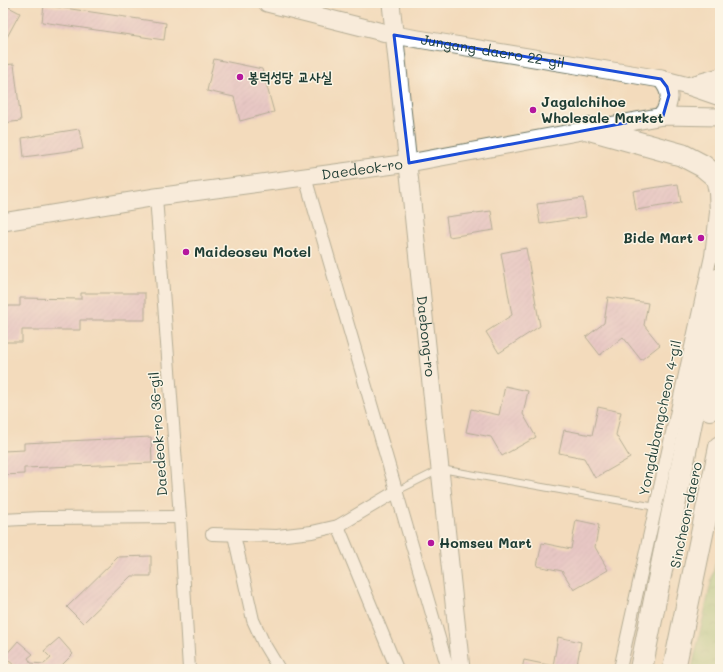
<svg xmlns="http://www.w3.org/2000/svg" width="723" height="672" font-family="Mali,'Poor Story',sans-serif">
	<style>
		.park { fill: url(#park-crowns); stroke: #5a8256 }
		.building { fill: url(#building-hatch) }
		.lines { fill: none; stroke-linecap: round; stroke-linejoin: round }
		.lane-casing { stroke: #697464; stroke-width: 8 }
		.street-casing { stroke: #697464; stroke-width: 14 }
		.secondary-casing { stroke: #697464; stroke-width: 19 }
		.highway-casing { stroke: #697464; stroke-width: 24 }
		.lane { stroke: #fff; stroke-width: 6 }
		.street { stroke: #fff; stroke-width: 12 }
		.secondary { stroke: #fff; stroke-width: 17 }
		.highway { stroke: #fff; stroke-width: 22 }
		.marked { fill: none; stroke: #1d4ed8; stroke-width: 3; stroke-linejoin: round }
		.poi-dot { fill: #b5179e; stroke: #fcf5e5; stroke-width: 1.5 }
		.labels { text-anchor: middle; stroke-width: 3; stroke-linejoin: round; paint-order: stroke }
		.street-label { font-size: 14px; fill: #1f3d34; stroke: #fcf5e5 }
		.poi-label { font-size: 14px; font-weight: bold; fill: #1f3d34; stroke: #fcf5e5; text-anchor: start }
	</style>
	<defs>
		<pattern id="park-crowns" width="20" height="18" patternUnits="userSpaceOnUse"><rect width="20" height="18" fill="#95c879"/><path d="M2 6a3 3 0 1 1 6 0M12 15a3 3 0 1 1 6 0" fill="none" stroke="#79a464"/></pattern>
		<pattern id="building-hatch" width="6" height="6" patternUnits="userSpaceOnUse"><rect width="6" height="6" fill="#dbb0d0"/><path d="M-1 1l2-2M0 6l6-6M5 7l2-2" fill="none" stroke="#b190aa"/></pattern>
	</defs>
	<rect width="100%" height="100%" fill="#fcf5e5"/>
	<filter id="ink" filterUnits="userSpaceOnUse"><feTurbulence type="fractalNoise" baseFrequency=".025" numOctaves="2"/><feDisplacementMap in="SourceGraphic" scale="8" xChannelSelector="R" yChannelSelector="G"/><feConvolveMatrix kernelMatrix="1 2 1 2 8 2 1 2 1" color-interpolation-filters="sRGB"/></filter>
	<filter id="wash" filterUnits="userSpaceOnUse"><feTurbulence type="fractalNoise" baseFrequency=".012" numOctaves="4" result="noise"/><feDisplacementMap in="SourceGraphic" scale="16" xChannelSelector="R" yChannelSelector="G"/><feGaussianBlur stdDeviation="0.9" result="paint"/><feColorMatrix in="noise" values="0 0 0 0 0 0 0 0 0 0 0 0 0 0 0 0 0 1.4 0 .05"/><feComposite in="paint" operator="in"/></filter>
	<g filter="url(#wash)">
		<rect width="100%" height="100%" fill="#f3dbbc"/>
		<polygon class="park" points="720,542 720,669 692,669"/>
		<g id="blocks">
			<g class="building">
				<polygon points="3,4 20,13 6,39 3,37"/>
				<polygon points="44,5 166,23 164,40 42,22"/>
				<polygon points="214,59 262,69 274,112 240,121 234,97 207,91"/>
				<polygon points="14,64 21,121 3,123 3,65"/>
				<polygon points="79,129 83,149 24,157 22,138"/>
				<polygon points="678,184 681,203 636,210 633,191"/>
				<polygon points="583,198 586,217 540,224 537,204"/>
				<polygon points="491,211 494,230 449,237 446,217"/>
				<polygon points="526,248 540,326 499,353 486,332 512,315 501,253"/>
				<polygon points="81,293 145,293 145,320 80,320 80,330 22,330 22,342 3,342 3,306 20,306 20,298 81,299"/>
				<polygon points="608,297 648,303 644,325 660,345 641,360 623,337 600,355 586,337 604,323"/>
				<polygon points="505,386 528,391 523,414 536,437 502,456 491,437 466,432 471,409 499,415"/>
				<polygon points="598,407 621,412 616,435 630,458 595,478 584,458 559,453 564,430 592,435"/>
				<polygon points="151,437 152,463 24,468 24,474 3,475 3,451 24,450 24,443"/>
				<polygon points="576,520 599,525 595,547 608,570 574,590 562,571 537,566 542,543 571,549"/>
				<polygon points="151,556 151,576 131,576 83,623 67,607 118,557"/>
				<polygon points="558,637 581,642 577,665 579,669 522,669 524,660 553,666"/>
				<polygon points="59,638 73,654 58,669 19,669 4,657 18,641 33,654 28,658 31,663 44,664 51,658 44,651"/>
			</g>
		</g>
	</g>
	<g filter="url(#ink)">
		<use href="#blocks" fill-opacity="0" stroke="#697464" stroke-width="1"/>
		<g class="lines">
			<defs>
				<polyline id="lane" points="397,491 441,469 656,507"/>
				<g id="street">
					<polyline points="305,177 448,669"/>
					<polyline points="156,197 180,517 189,669"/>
					<polyline points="3,520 41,518 180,517"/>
					<polyline points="338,526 397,669"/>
					<polyline points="212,534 277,536 312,532 338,526 397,491"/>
					<polyline points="234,535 253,620 264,644 279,669"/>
					<polyline points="620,669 711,256 716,212 715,193 711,173"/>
				</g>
				<g id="secondary">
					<path id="s1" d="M 267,3 L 394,35 L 661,79 L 688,86 L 720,97"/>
					<path id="s2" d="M 391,3 L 461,669"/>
					<path d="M 661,79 C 673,93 670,100 663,116"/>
					<polyline points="688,86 720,77"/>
					<path id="s3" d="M 3,222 L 156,197 L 409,163 L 663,116 L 720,117"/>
				</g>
				<g id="highway">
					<polyline points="589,129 682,155 703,166 720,180"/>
					<polyline points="710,409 720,361"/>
					<polyline points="641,669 720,279"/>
					<polyline points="674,669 720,447"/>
				</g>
			</defs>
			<use href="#lane" class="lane-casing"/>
			<use href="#street" class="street-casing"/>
			<use href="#secondary" class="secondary-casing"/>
			<use href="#highway" class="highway-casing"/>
			<use href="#lane" class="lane"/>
			<use href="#street" class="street"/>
			<use href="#secondary" class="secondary"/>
			<use href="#highway" class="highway"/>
		</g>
	</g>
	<path d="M0 0H723V672H0ZM 394,35 L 661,79 L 667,87 L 669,95 L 663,116 L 409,163 Z" fill="#f3dbbc" fill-opacity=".55" fill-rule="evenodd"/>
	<path class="marked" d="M 394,35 L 661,79 L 667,87 L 669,95 L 663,116 L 409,163 Z"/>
	<g class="poi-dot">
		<circle cx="240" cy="77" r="4"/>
		<circle cx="533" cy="110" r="4"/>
		<circle cx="701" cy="238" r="4"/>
		<circle cx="186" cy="252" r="4"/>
		<circle cx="431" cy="543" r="4"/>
	</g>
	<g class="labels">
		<g class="street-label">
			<text dy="5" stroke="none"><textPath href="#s1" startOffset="231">Jungang-daero 22-gil</textPath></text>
			<text dy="5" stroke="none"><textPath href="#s3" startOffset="363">Daedeok-ro</textPath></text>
			<text dy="5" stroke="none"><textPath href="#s2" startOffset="335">Daebong-ro</textPath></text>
			<text transform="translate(660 418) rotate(-78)" y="5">Yongdubangcheon 4-gil</text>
			<text transform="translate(158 434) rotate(-94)" y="5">Daedeok-ro 36-gil</text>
			<text transform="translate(686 515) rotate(-78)" y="5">Sincheon-daero</text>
		</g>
		<g class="poi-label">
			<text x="248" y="82">봉덕성당 교사실</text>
			<text x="541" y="107">Jagalchihoe<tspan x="541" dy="16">Wholesale Market</tspan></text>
			<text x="693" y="243" text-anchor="end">Bide Mart</text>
			<text x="194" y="257">Maideoseu Motel</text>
			<text x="439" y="548">Homseu Mart</text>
		</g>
	</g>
	<rect width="723" height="672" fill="none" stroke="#fcf5e5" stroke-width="16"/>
</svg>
